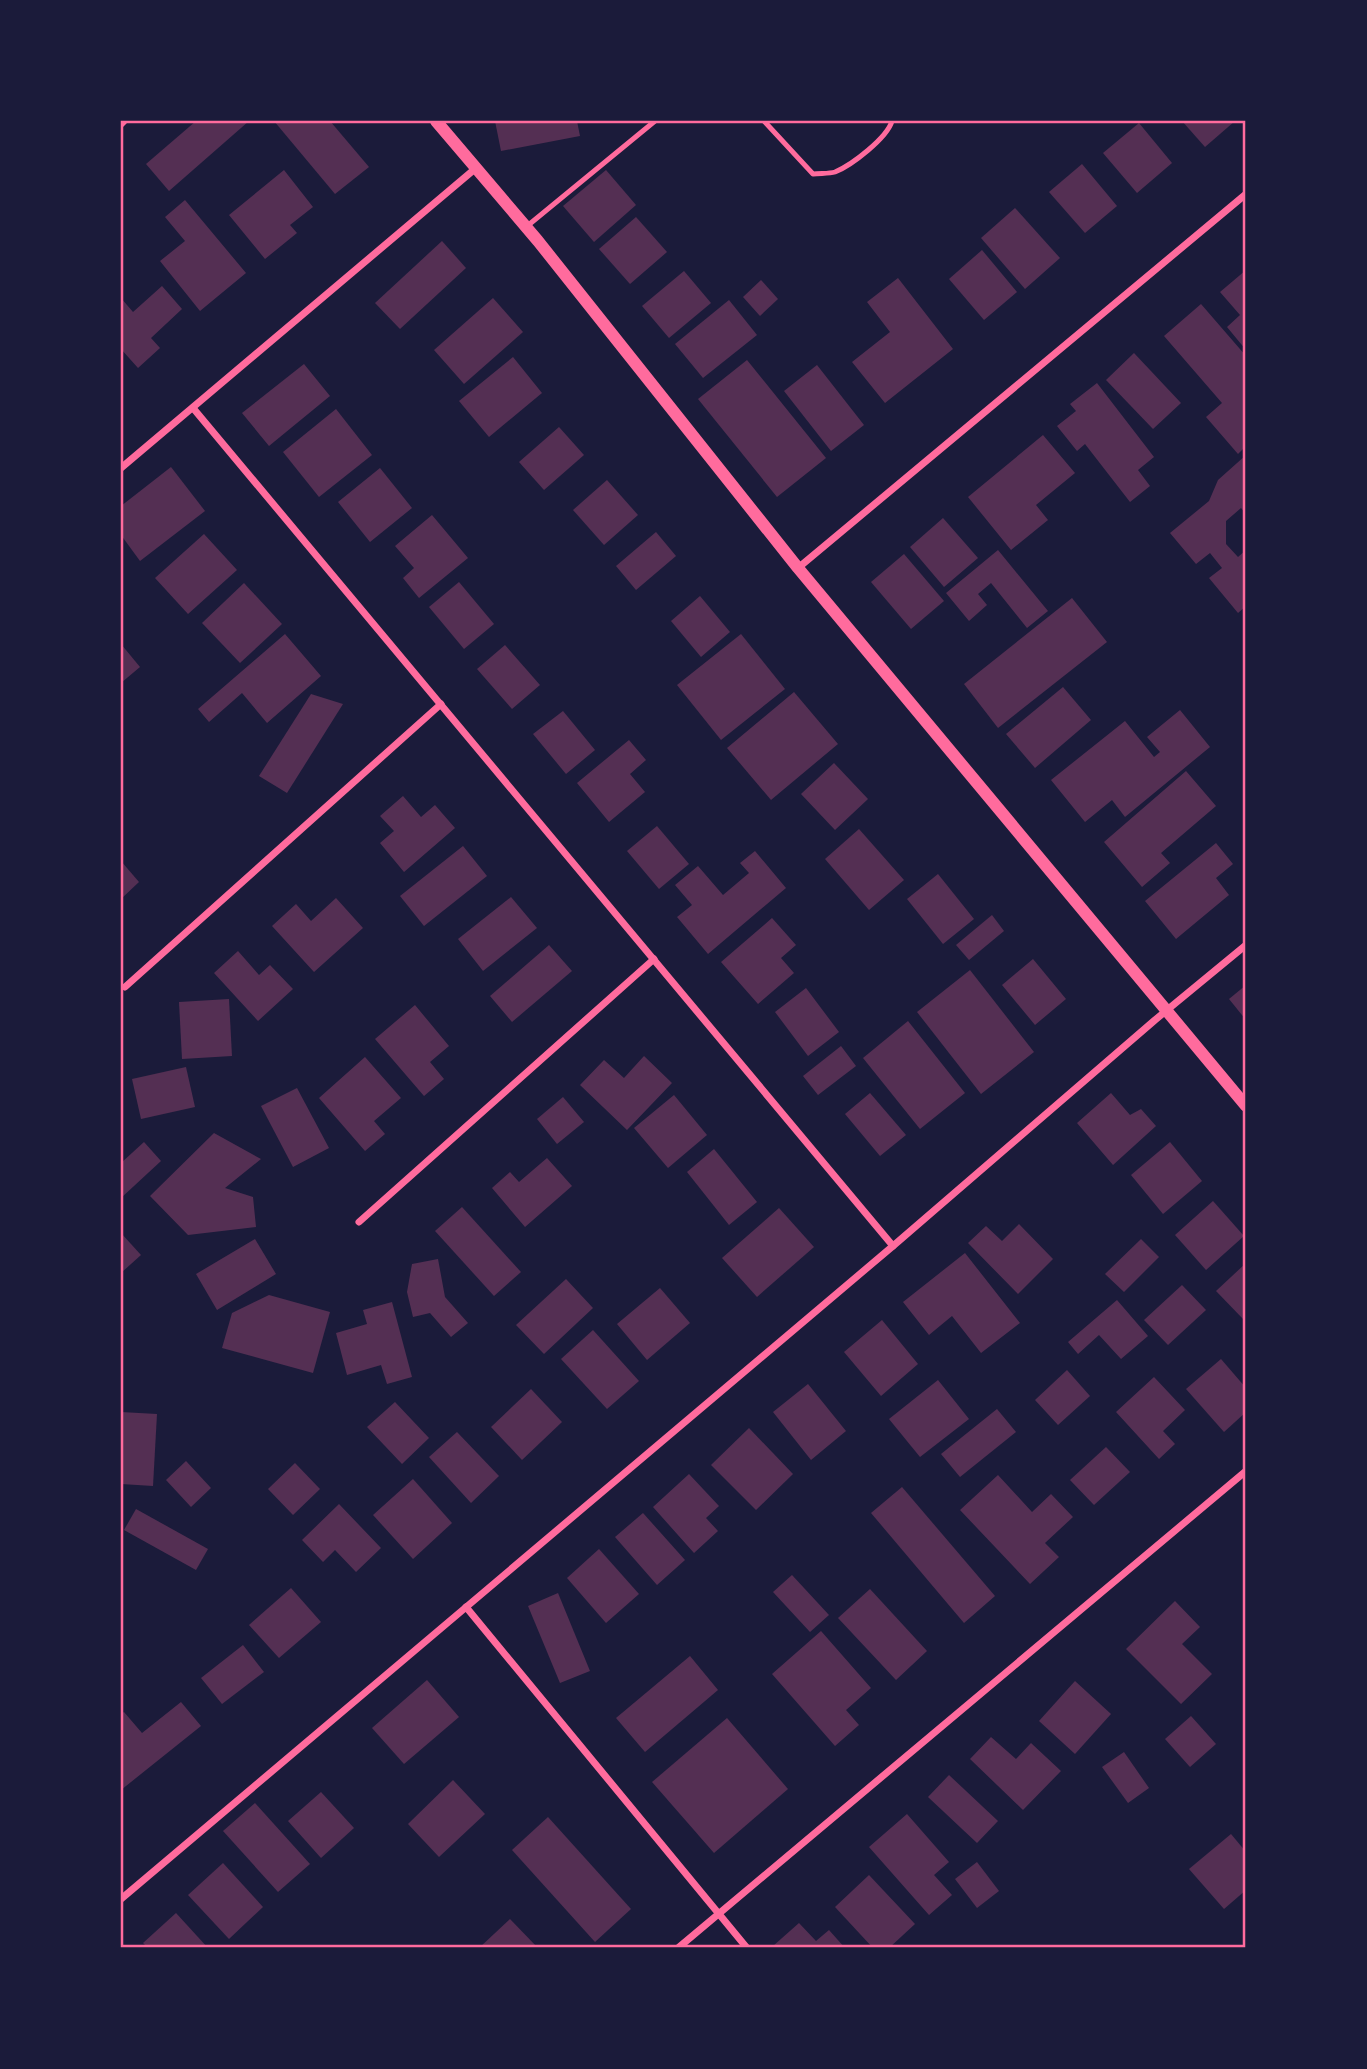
<svg xmlns="http://www.w3.org/2000/svg" width="1367" height="2069" font-family="Figtree,sans-serif">
	<style>
		.building { fill: #542f53 }
		.lines { fill: none; stroke-linecap: round; stroke-linejoin: round }
		.service { stroke: #ff6b9d; stroke-width: 5 }
		.minor { stroke: #ff6b9d; stroke-width: 7 }
		.tertiary { stroke: #ff6b9d; stroke-width: 12 }
		.neatline { fill: none; stroke: #ff6b9d; stroke-width: 2.5 }
	</style>
	<rect width="100%" height="100%" fill="#1b1b3a"/>
	<g class="building">
		<polygon points="196,121 249,121 169,191 146,164"/>
		<polygon points="274,121 330,121 369,167 335,194"/>
		<polygon points="495,121 577,121 580,136 501,151"/>
		<polygon points="1182,121 1235,121 1205,147"/>
		<polygon points="1139,123 1172,163 1137,193 1103,153"/>
		<polygon points="1082,164 1117,206 1085,233 1049,192"/>
		<polygon points="284,170 313,207 290,225 297,233 265,259 229,215"/>
		<polygon points="606,170 636,205 594,242 563,206"/>
		<polygon points="185,200 246,273 200,311 160,261 185,241 165,217"/>
		<polygon points="1015,208 1060,258 1025,289 981,238"/>
		<polygon points="636,217 667,252 630,284 599,249"/>
		<polygon points="442,241 466,268 400,329 375,303"/>
		<polygon points="982,250 1017,292 984,320 949,279"/>
		<polygon points="1246,270 1246,350 1227,327 1240,315 1220,292"/>
		<polygon points="684,271 711,303 669,338 642,306"/>
		<polygon points="898,278 953,349 885,403 852,362 890,332 867,302"/>
		<polygon points="761,280 778,299 760,316 743,297"/>
		<polygon points="162,286 182,309 151,338 160,348 138,368 121,349 121,298 133,312"/>
		<polygon points="493,298 523,332 464,384 434,350"/>
		<polygon points="729,300 757,335 703,378 675,344"/>
		<polygon points="1201,304 1246,356 1246,446 1238,454 1206,417 1222,403 1164,336"/>
		<polygon points="1134,353 1181,403 1153,429 1106,380"/>
		<polygon points="513,357 542,393 489,437 459,401"/>
		<polygon points="747,360 826,458 777,497 698,399"/>
		<polygon points="304,364 330,396 269,446 242,413"/>
		<polygon points="817,365 864,425 831,451 784,391"/>
		<polygon points="1097,383 1154,457 1138,470 1150,486 1130,502 1085,444 1077,451 1057,426 1076,411 1070,404"/>
		<polygon points="336,409 372,455 319,497 283,452"/>
		<polygon points="559,427 584,455 544,490 519,462"/>
		<polygon points="1043,435 1075,473 1036,505 1048,520 1011,550 968,497"/>
		<polygon points="1246,455 1246,514 1241,508 1226,521 1226,544 1238,557 1246,550 1246,606 1238,613 1209,578 1222,568 1210,553 1196,564 1170,533 1209,501 1218,480"/>
		<polygon points="171,467 205,511 140,561 121,535 121,506"/>
		<polygon points="380,468 412,508 370,542 338,502"/>
		<polygon points="607,480 638,515 604,545 573,510"/>
		<polygon points="432,515 468,558 419,598 403,578 414,568 395,546"/>
		<polygon points="943,518 978,558 944,587 910,547"/>
		<polygon points="656,532 676,556 636,590 616,566"/>
		<polygon points="204,534 237,570 188,614 155,578"/>
		<polygon points="998,550 1048,611 1027,628 991,583 978,594 987,605 969,621 946,593"/>
		<polygon points="904,554 944,601 911,629 871,582"/>
		<polygon points="459,582 494,624 464,649 429,607"/>
		<polygon points="244,583 282,624 240,663 202,623"/>
		<polygon points="700,596 730,632 701,657 671,621"/>
		<polygon points="1072,598 1107,642 998,728 964,684"/>
		<polygon points="285,634 321,676 267,723 242,693 209,722 198,709"/>
		<polygon points="741,634 785,689 721,740 677,685"/>
		<polygon points="121,644 140,667 121,683"/>
		<polygon points="505,645 540,685 512,709 477,669"/>
		<polygon points="1063,687 1091,720 1035,768 1006,734"/>
		<polygon points="794,692 838,744 771,800 727,748"/>
		<polygon points="311,694 343,704 287,793 259,776"/>
		<polygon points="1180,710 1210,747 1125,817 1112,800 1085,822 1051,780 1125,721 1154,757 1160,752 1147,737"/>
		<polygon points="563,711 595,750 566,774 533,734"/>
		<polygon points="629,740 646,760 630,774 645,792 609,822 577,783"/>
		<polygon points="834,763 868,799 835,830 801,794"/>
		<polygon points="1186,771 1216,806 1161,853 1170,863 1142,887 1104,842"/>
		<polygon points="403,796 421,817 435,805 455,828 404,872 380,843 394,831 380,816"/>
		<polygon points="657,826 689,864 659,889 627,851"/>
		<polygon points="859,829 904,880 869,910 825,859"/>
		<polygon points="1216,843 1233,864 1216,878 1229,895 1176,939 1145,901"/>
		<polygon points="463,846 487,876 424,926 400,896"/>
		<polygon points="755,851 786,888 708,954 677,917 692,905 675,885 698,866 723,895 749,873 740,863"/>
		<polygon points="121,861 139,882 121,899"/>
		<polygon points="938,874 974,919 943,944 907,899"/>
		<polygon points="511,897 537,928 483,971 458,939"/>
		<polygon points="336,898 363,928 314,972 272,926 296,904 311,921"/>
		<polygon points="992,915 1004,931 969,960 956,945"/>
		<polygon points="772,918 796,945 781,958 794,973 758,1004 721,962"/>
		<polygon points="549,945 572,971 512,1022 490,996"/>
		<polygon points="238,951 259,975 270,965 293,989 258,1021 214,973"/>
		<polygon points="1033,959 1066,999 1035,1025 1002,985"/>
		<polygon points="970,970 1034,1052 981,1094 917,1012"/>
		<polygon points="1246,985 1246,1020 1229,999"/>
		<polygon points="806,988 839,1032 808,1056 775,1012"/>
		<polygon points="229,999 232,1056 182,1059 179,1002"/>
		<polygon points="415,1005 449,1046 430,1062 444,1079 424,1096 375,1039"/>
		<polygon points="908,1021 965,1093 920,1129 863,1058"/>
		<polygon points="841,1046 856,1066 818,1095 803,1076"/>
		<polygon points="644,1056 672,1083 627,1130 580,1085 604,1060 624,1078"/>
		<polygon points="365,1057 401,1098 374,1121 385,1134 365,1151 319,1098"/>
		<polygon points="186,1067 195,1107 141,1119 132,1079"/>
		<polygon points="297,1088 329,1148 293,1167 261,1106"/>
		<polygon points="870,1093 906,1135 880,1156 845,1114"/>
		<polygon points="1111,1093 1130,1115 1141,1109 1156,1126 1113,1165 1077,1123"/>
		<polygon points="674,1095 707,1135 668,1168 634,1128"/>
		<polygon points="563,1097 584,1122 557,1144 537,1119"/>
		<polygon points="214,1133 261,1159 225,1188 253,1197 256,1227 188,1235 150,1196"/>
		<polygon points="144,1142 161,1161 121,1198 121,1163"/>
		<polygon points="1170,1142 1202,1181 1163,1214 1131,1175"/>
		<polygon points="714,1149 757,1202 729,1225 687,1172"/>
		<polygon points="547,1158 572,1186 525,1227 492,1188 510,1172 519,1182"/>
		<polygon points="1213,1201 1244,1236 1206,1270 1175,1235"/>
		<polygon points="462,1207 521,1272 494,1296 435,1231"/>
		<polygon points="779,1208 814,1247 757,1297 722,1258"/>
		<polygon points="1019,1224 1053,1259 1018,1294 968,1243 986,1226 1002,1241"/>
		<polygon points="121,1233 141,1255 121,1273"/>
		<polygon points="255,1239 276,1274 217,1310 196,1274"/>
		<polygon points="1141,1239 1159,1257 1124,1292 1105,1274"/>
		<polygon points="965,1253 1020,1323 981,1353 952,1316 929,1335 903,1302"/>
		<polygon points="438,1259 445,1297 468,1323 451,1337 430,1313 413,1317 407,1292 412,1264"/>
		<polygon points="1246,1263 1246,1318 1244,1320 1216,1291"/>
		<polygon points="566,1279 593,1308 544,1354 516,1325"/>
		<polygon points="1182,1285 1206,1310 1168,1345 1144,1320"/>
		<polygon points="660,1288 690,1323 647,1360 617,1324"/>
		<polygon points="269,1295 330,1312 313,1373 222,1348 232,1313"/>
		<polygon points="1117,1300 1148,1336 1121,1359 1099,1335 1078,1354 1068,1342"/>
		<polygon points="392,1302 412,1377 387,1384 381,1365 347,1375 336,1333 367,1324 363,1310"/>
		<polygon points="882,1320 918,1364 881,1396 844,1352"/>
		<polygon points="593,1330 639,1381 607,1409 561,1359"/>
		<polygon points="1221,1359 1246,1388 1246,1412 1224,1432 1186,1389"/>
		<polygon points="1067,1370 1090,1396 1058,1425 1035,1400"/>
		<polygon points="1154,1377 1185,1410 1163,1431 1175,1444 1159,1459 1116,1412"/>
		<polygon points="938,1380 969,1419 920,1457 889,1419"/>
		<polygon points="808,1384 846,1431 811,1460 773,1412"/>
		<polygon points="531,1389 562,1422 522,1460 491,1427"/>
		<polygon points="395,1402 429,1438 402,1464 367,1427"/>
		<polygon points="997,1409 1016,1432 960,1477 941,1454"/>
		<polygon points="121,1412 157,1414 153,1486 121,1484"/>
		<polygon points="749,1428 793,1474 756,1510 711,1465"/>
		<polygon points="457,1432 499,1476 471,1503 429,1457"/>
		<polygon points="1106,1447 1130,1472 1094,1505 1070,1480"/>
		<polygon points="186,1461 211,1488 191,1507 166,1480"/>
		<polygon points="295,1463 320,1489 293,1515 268,1489"/>
		<polygon points="689,1474 719,1506 706,1518 718,1531 694,1553 653,1507"/>
		<polygon points="998,1475 1032,1512 1051,1494 1073,1517 1045,1543 1059,1557 1030,1584 960,1510"/>
		<polygon points="413,1479 452,1523 413,1559 373,1515"/>
		<polygon points="902,1487 995,1596 964,1623 871,1513"/>
		<polygon points="339,1504 381,1548 356,1572 335,1550 323,1562 302,1540"/>
		<polygon points="136,1509 208,1549 196,1570 124,1530"/>
		<polygon points="643,1513 685,1560 657,1585 615,1537"/>
		<polygon points="599,1549 639,1594 606,1623 567,1578"/>
		<polygon points="792,1575 829,1615 810,1632 773,1592"/>
		<polygon points="291,1588 321,1622 279,1658 249,1625"/>
		<polygon points="870,1589 927,1651 896,1680 838,1618"/>
		<polygon points="558,1593 590,1671 560,1683 528,1606"/>
		<polygon points="1175,1601 1200,1627 1182,1644 1212,1674 1181,1704 1126,1649"/>
		<polygon points="821,1631 871,1688 846,1710 859,1725 835,1746 772,1674"/>
		<polygon points="243,1645 264,1672 222,1704 201,1678"/>
		<polygon points="690,1656 718,1690 645,1752 616,1718"/>
		<polygon points="427,1680 459,1717 404,1764 372,1728"/>
		<polygon points="1075,1681 1111,1714 1075,1754 1039,1721"/>
		<polygon points="181,1702 201,1726 121,1790 121,1714 124,1712 142,1733"/>
		<polygon points="1191,1716 1216,1744 1190,1767 1165,1739"/>
		<polygon points="727,1718 788,1789 714,1853 652,1782"/>
		<polygon points="991,1737 1016,1759 1031,1743 1061,1771 1023,1810 970,1759"/>
		<polygon points="1124,1752 1149,1788 1128,1803 1102,1767"/>
		<polygon points="949,1775 998,1821 977,1843 928,1797"/>
		<polygon points="453,1780 485,1814 439,1857 408,1824"/>
		<polygon points="321,1792 354,1828 321,1858 288,1821"/>
		<polygon points="255,1803 310,1864 278,1892 223,1831"/>
		<polygon points="907,1814 949,1862 934,1875 952,1895 929,1915 869,1847"/>
		<polygon points="548,1817 631,1909 595,1942 512,1850"/>
		<polygon points="1231,1834 1246,1852 1246,1890 1224,1909 1189,1869"/>
		<polygon points="977,1862 999,1891 977,1908 955,1879"/>
		<polygon points="223,1863 263,1907 229,1939 188,1895"/>
		<polygon points="869,1875 915,1924 889,1948 873,1948 835,1907"/>
		<polygon points="176,1913 208,1948 148,1948 143,1943"/>
		<polygon points="510,1919 538,1948 479,1948"/>
		<polygon points="799,1923 816,1941 829,1930 845,1948 776,1948 773,1946"/>
	</g>
	<g class="lines">
		<g class="service">
			<path d="M 764,121 L 813,174 C 820,173 829,174 835,172 C 852,165 887,138 892,121"/>
			<polyline points="526,227 655,121"/>
		</g>
		<g class="minor">
			<polyline points="121,124 124,121"/>
			<polyline points="193,408 893,1246"/>
			<polyline points="121,468 476,168"/>
			<polyline points="798,568 1246,194"/>
			<polyline points="125,987 441,704"/>
			<polyline points="359,1222 654,959"/>
			<polyline points="466,1607 747,1948"/>
			<polyline points="121,1899 893,1246 1155,1020 1246,945"/>
			<polyline points="678,1948 1246,1471"/>
		</g>
		<polyline class="tertiary" points="436,121 538,241 798,568 1246,1106"/>
	</g>
	<rect width="1367" height="2069" fill="none" stroke="#1b1b3a" stroke-width="245"/>
	<rect x="122" y="122" width="1122" height="1824" class="neatline"/>
</svg>
